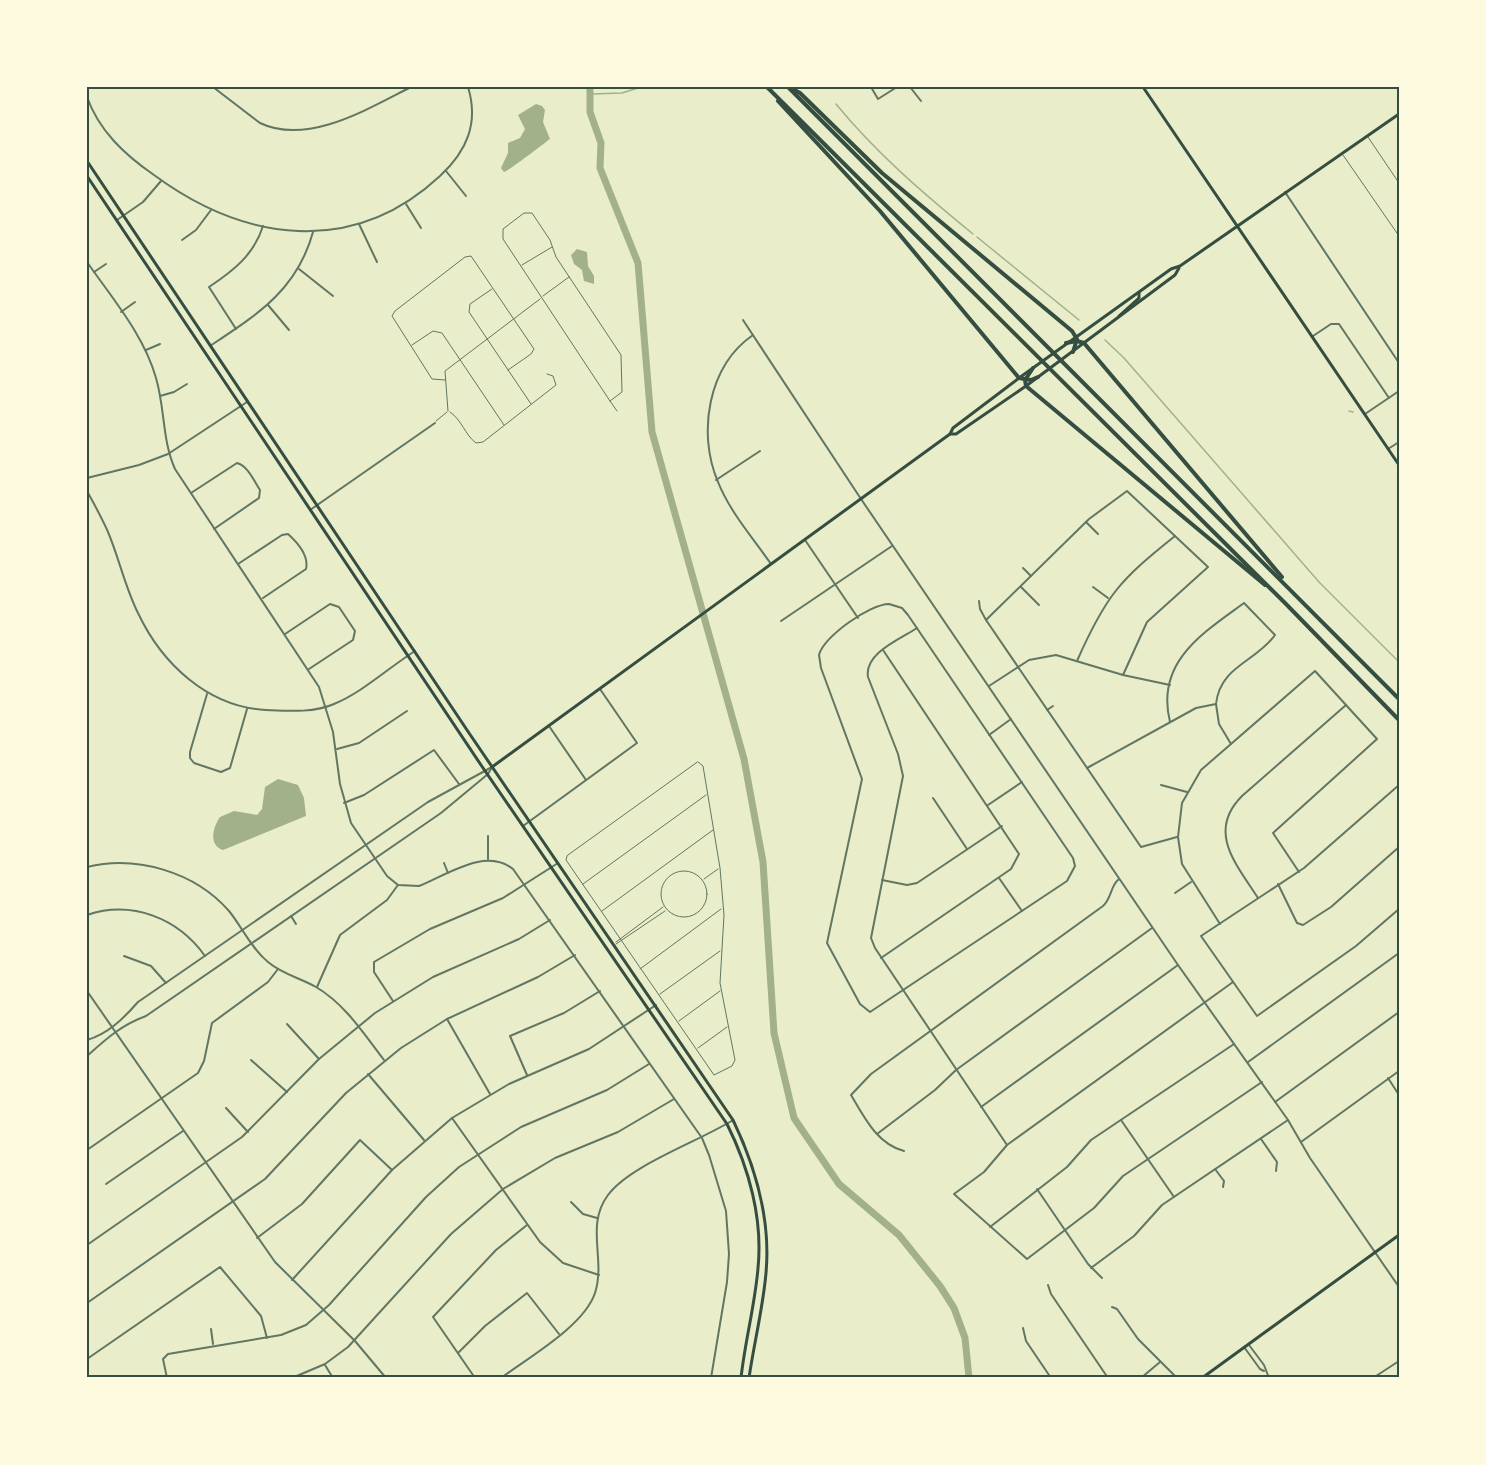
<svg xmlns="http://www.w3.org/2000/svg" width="1486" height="1465" font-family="Ubuntu,sans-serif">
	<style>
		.water { fill: #a3b18a }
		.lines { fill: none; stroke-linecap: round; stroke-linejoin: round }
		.stream { stroke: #a3b18a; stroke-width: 1.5 }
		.river { stroke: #a3b18a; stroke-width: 7 }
		.service { stroke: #617663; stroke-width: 1 }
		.minor { stroke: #617663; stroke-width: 2 }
		.tertiary { stroke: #617663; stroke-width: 2 }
		.secondary { stroke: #344e41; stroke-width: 3 }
		.primary { stroke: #344e41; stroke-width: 3 }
		.motorway { stroke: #344e41; stroke-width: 4 }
		.neatline { fill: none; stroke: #344e41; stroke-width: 2 }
	</style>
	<rect width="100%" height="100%" fill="#e9edc9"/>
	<g class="water">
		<path d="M 536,104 L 542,106 L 545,110 L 543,122 L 550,139 C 542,145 507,172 504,172 L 501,168 L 508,153 L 508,143 L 520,138 L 525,129 L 518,115 Z"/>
		<polygon points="577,249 587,252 588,266 594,276 594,284 584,281 582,270 574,264 571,255"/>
		<path d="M 278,779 L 298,785 L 304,798 L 306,816 L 223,850 C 208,845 213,827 220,817 L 234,811 L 257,815 L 262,809 L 265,787 Z"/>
	</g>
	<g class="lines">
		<g class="stream">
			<polyline points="592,94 622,93 641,87"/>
			<path d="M 836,104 C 876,153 924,194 973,234"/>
			<polyline points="977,237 1079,320"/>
			<polyline points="1105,340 1124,358 1319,582 1399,662"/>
			<polyline points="1349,411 1353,412"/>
		</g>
		<polyline class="river" points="590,87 590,112 601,143 600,168 638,263 652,432 744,759 763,862 774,1033 794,1118 839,1184 899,1235 940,1286 954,1308 965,1338 969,1378"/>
		<g class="service">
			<polyline points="1368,137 1399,183"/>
			<polyline points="1343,155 1399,236"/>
			<polyline points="522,265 552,247"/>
			<polyline points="492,289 470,304 469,312 531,404"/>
			<polyline points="543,296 569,277"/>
			<polyline points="412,345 433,331 442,333 504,425"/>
			<polyline points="445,380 432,379 392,316 395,311 465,257 471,256 534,349 531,354 508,370"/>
			<polyline points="610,401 622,392 621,355 556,257 550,240 532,213 524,213 503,229 503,239 610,401 617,411"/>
			<polyline points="448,411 445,371 540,299"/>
			<path d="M 450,412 C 462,420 465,435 476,443 L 483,442 L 556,385 L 553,376 L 547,374"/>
			<polyline points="436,421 447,412"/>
			<polygon points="698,762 703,766 720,868 724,915 720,983 735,1060 732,1066 714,1075 566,860 567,856"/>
			<circle cx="684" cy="894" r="23"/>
			<polyline points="704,879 718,869"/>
			<polyline points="583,884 706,795"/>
			<polyline points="602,911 713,830"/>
			<polyline points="616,942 663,907"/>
			<polyline points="616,944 665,911"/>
			<polyline points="640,969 721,909"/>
			<polyline points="660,994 720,951"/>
			<polyline points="679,1021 720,991"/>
			<polyline points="698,1048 727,1027"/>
		</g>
		<g class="minor">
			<path d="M 213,87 L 260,123 C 308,146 369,108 411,87"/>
			<polyline points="871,87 878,99 897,87"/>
			<polyline points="910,87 921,101"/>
			<path d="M 87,97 C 99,131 125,155 154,175 C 245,242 353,257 440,176 C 467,151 479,123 468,87"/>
			<polyline points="446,171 466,196"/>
			<polyline points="1285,192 1399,363"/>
			<polyline points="406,204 421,228"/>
			<polyline points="117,220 143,202 161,181"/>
			<polyline points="359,224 377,262"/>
			<polyline points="182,240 196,230 211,210"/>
			<path d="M 87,262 C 112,298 144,335 156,378 C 165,408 162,440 175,469 L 319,687 L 333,732 L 340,784 L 351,823 L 387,876 L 398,885 L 419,886 C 447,875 485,847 513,869 L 702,1138 L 709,1155 L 726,1211 L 729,1254 L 727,1282 L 711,1378"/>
			<polyline points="299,269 333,296"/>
			<polyline points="94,272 106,264"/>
			<polyline points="268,305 289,330"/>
			<polyline points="121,312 135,302"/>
			<polyline points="743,320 861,499"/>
			<path d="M 236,329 L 209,287 C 233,271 254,255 263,226"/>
			<path d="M 753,335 C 708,366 697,433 718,482 C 730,512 753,538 771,564"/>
			<polyline points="1313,336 1331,324 1339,324 1389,398"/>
			<path d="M 210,346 C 258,314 297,290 313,232"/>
			<polyline points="146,350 160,344"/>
			<polyline points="160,396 174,392 187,384"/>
			<polyline points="1388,449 1399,442"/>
			<polyline points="87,478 139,465 168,454 247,402"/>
			<polyline points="716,480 760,451"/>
			<path d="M 87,491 C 94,504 102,518 108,532 C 119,558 125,587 138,613 C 162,664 208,707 266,710 C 288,711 314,713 334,704 C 363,692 388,668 415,651"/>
			<path d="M 191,493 L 237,463 C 248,466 254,481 260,490 L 259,498 L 214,529"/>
			<polyline points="310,510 435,423"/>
			<polyline points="1086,522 1098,534"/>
			<polyline points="805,540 858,618"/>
			<path d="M 238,564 L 282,535 L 288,534 C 298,543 309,556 306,569 L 263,598"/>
			<polyline points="1023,568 1031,576"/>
			<polyline points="1021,587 1039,605"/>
			<polyline points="1093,587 1108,598"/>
			<polyline points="979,601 980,609 986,620 1141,847 1177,837"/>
			<path d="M 889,604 L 902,608 L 908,615 L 1073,858 L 1075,866 L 1067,881 L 870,1012 L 860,1004 L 827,943 L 862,779 L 821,668 L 819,655 C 823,637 870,604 889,604 Z"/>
			<polyline points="986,620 1089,519 1127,491 1208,567 1147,622 1123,675"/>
			<polyline points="781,621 892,546"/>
			<path d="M 917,628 C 901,639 864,653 868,677 L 898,754 L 903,776 L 871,938 L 875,948 L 1007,1145"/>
			<polyline points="285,634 330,604 339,607 355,631 353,640 309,669"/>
			<path d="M 1077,661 C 1106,595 1120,580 1175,536"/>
			<polyline points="989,686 1029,660 1056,655 1123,675 1170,685"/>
			<polyline points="207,694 190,752 190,758 194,763 221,772 230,768 247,709"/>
			<polyline points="1216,704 1219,724 1231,744"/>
			<polyline points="1047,710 1053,706"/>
			<polyline points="549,726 586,780"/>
			<polyline points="989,735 1011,719"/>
			<polyline points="337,749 359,743 407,711"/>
			<path d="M 1087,768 L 1196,708 L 1216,704 C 1220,666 1256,662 1275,635 L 1244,603 C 1203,633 1155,662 1170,722"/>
			<polyline points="1161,785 1187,792"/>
			<polyline points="1399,785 1304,868 1201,936 1257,1016 1356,946 1399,909"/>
			<polyline points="933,798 967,849"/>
			<polyline points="344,803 364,795 434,750 459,784"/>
			<polyline points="988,805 1022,782"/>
			<polyline points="523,826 637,743 600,689"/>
			<polyline points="488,836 488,859"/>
			<polyline points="444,863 448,873"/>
			<path d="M 87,867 C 137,855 195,872 229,911 C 242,927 251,948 268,962 C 282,974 300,978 316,987 C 345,1004 364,1034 384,1060"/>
			<polyline points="999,878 1022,911"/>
			<polyline points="882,880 907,885 917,883 1002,826"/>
			<polyline points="1278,884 1297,923 1303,925 1331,907 1399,847"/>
			<polyline points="1175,893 1191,882"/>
			<path d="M 1258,898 C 1237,865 1206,832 1242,796 L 1346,705"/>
			<path d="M 87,915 C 132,900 178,918 205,956"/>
			<polyline points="291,916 296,924"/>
			<polyline points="1220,924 1182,864 1178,837 1182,803 1201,770 1315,671 1377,739 1273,833 1299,872"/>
			<polyline points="124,956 151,966 166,983"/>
			<polyline points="881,958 1011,869 1019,854 883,650"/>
			<polyline points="1233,982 1007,1145 984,1172 954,1194 1027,1259 1094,1208 1123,1176 1262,1082"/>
			<polyline points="317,987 340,935 387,900 398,885"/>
			<polyline points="393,1001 374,972 374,962 430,929 503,898 558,863"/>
			<polyline points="447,1019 490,1094"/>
			<polyline points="287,1024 319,1059"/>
			<polyline points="251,1060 287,1092"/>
			<polyline points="1248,1062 1399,953"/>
			<polyline points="368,1074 424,1140"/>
			<polyline points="527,1075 510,1036 564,1013 600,991"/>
			<polyline points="1388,1078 1399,1095"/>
			<polyline points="1275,1102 1399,1012"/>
			<polyline points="981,1107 1178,965"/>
			<polyline points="226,1108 248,1132"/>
			<polyline points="452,1118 540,1242 563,1263 599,1275"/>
			<polyline points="1121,1120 1174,1197"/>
			<polyline points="877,1134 935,1090 956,1070 1152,928"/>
			<polyline points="1261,1139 1277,1162 1276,1171"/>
			<polyline points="1301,1142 1399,1071"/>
			<polyline points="87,1150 198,1073 204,1061 212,1023 268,982 278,969"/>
			<path d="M 904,1151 C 877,1144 864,1117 851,1095 L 871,1074 L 1103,906 C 1112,898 1110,886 1119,879"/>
			<polyline points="1215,1169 1224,1181 1223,1187"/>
			<polyline points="106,1184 183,1131"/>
			<polyline points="1037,1189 1088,1264 1102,1278"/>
			<polyline points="571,1202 583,1214 597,1218"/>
			<polyline points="990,1227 1067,1167 1091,1140 1234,1044"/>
			<polyline points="257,1238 302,1204 360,1140 392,1170"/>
			<polyline points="87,1245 242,1137 319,1059 375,1013 433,977 519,939 550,920"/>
			<polyline points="1091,1268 1134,1236 1162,1205 1288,1120"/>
			<polyline points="292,1280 392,1170 452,1118 509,1084 589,1049 656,1005"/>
			<polyline points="1048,1285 1051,1294 1108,1378"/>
			<polyline points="87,1303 265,1179 346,1093 401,1048 447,1019 538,977 575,955"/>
			<polyline points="1112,1307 1117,1309 1138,1339 1177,1378"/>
			<polyline points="1023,1328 1026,1341 1051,1378"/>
			<polyline points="211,1329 213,1344"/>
			<polyline points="1249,1345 1264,1365 1269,1378"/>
			<polyline points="1244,1347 1260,1369 1264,1371"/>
			<polyline points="458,1353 485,1326 527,1293 559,1334"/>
			<polyline points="87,1359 220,1267 261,1316 267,1338"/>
			<polyline points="325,1365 333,1378"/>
			<polyline points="167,1378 163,1359 168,1354 281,1335 306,1325 329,1305 426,1197 459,1167 521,1127 607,1090 649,1064"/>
			<polyline points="292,1378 325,1364 348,1347 451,1234 503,1189 555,1158 618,1132 674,1099"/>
			<polyline points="475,1378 433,1317 496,1250 527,1225"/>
			<path d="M 501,1378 C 529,1357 584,1326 595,1293 C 606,1259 585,1226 608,1195 C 630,1165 700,1141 733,1120"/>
			<polyline points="1141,1378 1160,1362"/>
			<polyline points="1373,1378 1399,1361"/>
		</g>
		<g class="tertiary">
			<polyline points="1365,414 1399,391"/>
			<polyline points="861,499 1178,965 1288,1120 1310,1158 1399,1287"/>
			<polyline points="87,991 275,1262 355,1341 386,1378"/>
			<path d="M 87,1040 C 108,1034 124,1018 138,1002 L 428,802 L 492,767"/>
			<path d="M 87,1056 C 106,1039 121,1025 146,1016 L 441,813 L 488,774 L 492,767"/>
		</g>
		<g class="secondary">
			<polyline points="1143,87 1399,465"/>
			<path d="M 87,161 L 469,733 L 733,1120 C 756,1168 771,1219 766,1273 C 763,1308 754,1343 749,1378"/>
			<path d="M 87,176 L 481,765 L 727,1124 C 749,1168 763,1219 758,1268 C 755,1305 745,1341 741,1378"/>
			<polyline points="950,434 956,434 1026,386"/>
			<polyline points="492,767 950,434 953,428 1019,378"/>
			<polyline points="1202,1378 1399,1235"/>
		</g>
		<g class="primary">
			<polyline points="1119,316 1139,298 1139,293"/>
			<polyline points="1019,378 1171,269 1180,266 1399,114"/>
			<polyline points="1026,386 1175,275 1179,268"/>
		</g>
		<g class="motorway">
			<polyline points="767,87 1286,604 1399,720"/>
			<polyline points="788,87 1399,699"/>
			<polyline points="791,88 800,93 882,173 1072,331 1077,339 1073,352"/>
			<polyline points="778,101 880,211 1019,378 1031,380 1038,377"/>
			<polyline points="1066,343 1077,341 1084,343 1282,577"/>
			<polyline points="1033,368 1025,380 1026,386 1265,585"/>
		</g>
	</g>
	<rect width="1486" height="1465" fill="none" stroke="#fefae0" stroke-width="177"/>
	<rect x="88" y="88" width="1310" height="1288" class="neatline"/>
</svg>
